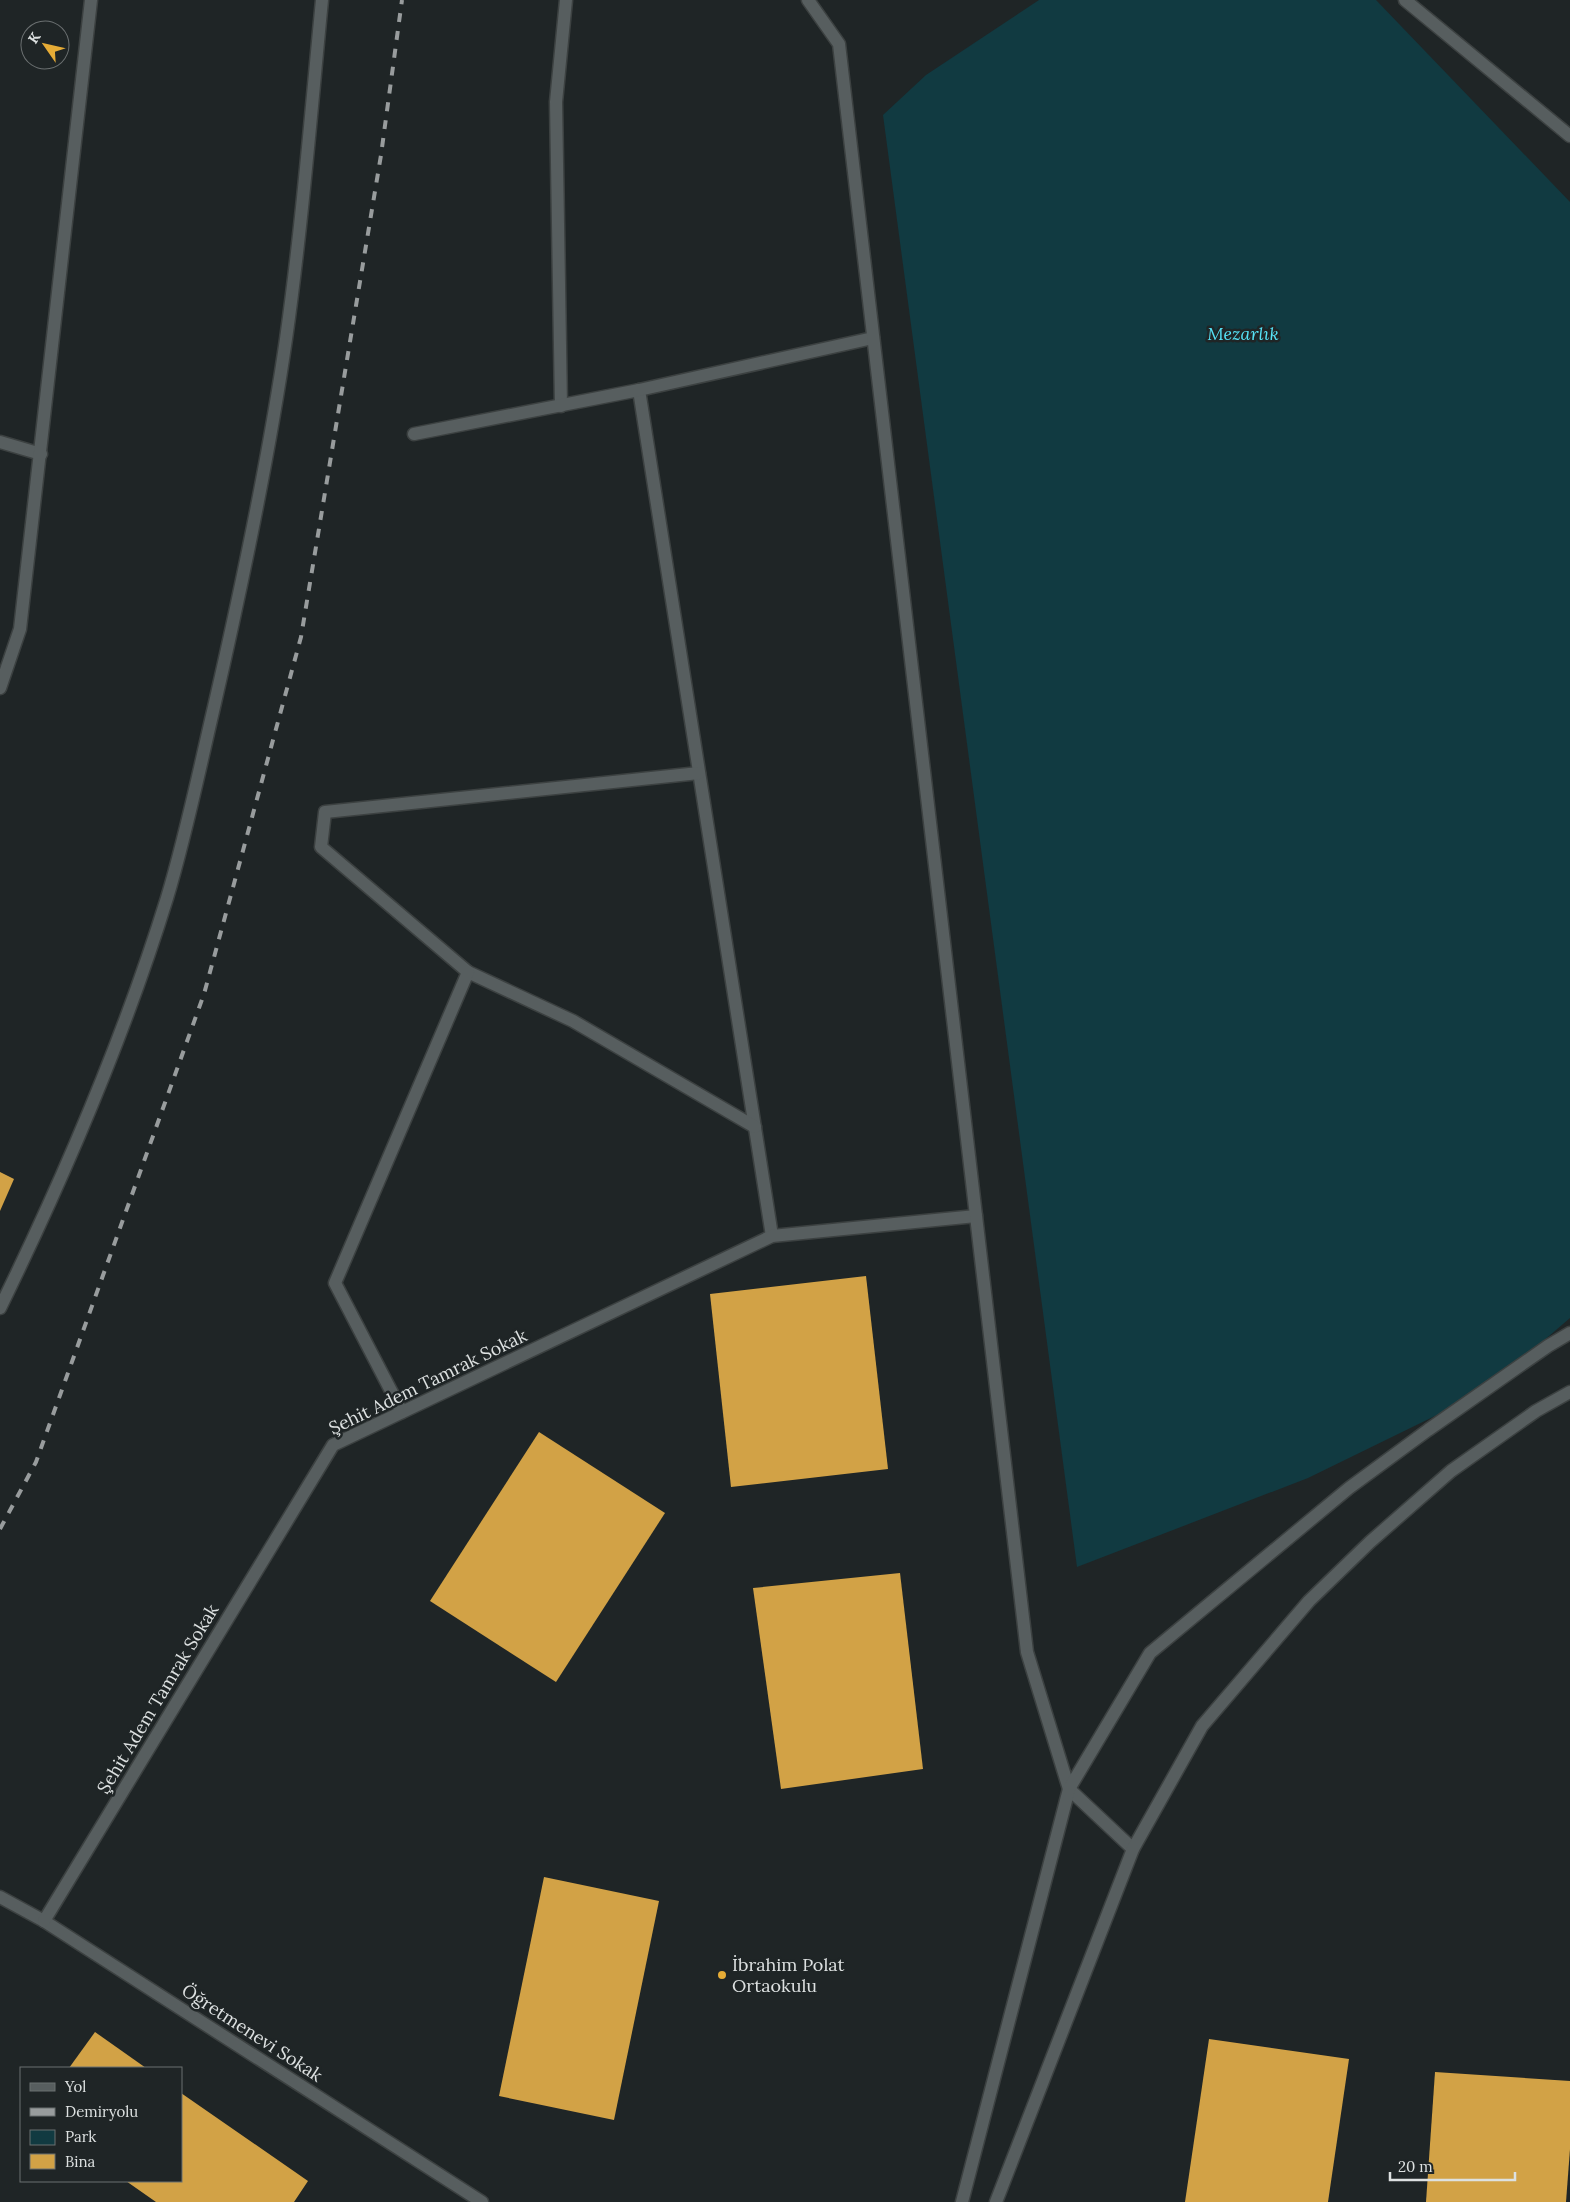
<svg xmlns="http://www.w3.org/2000/svg" width="1570" height="2202" font-family="Lora,serif">
	<style>
		.green { fill: #113a41 }
		.building { fill: #d2a246 }
		.lines { fill: none; stroke-linecap: round; stroke-linejoin: round }
		.minor-casing { stroke: #3c4141; stroke-width: 15 }
		.tertiary-casing { stroke: #3c4141; stroke-width: 15 }
		.secondary-casing { stroke: #3c4141; stroke-width: 15 }
		.minor { stroke: #575e5f; stroke-width: 12 }
		.tertiary { stroke: #575e5f; stroke-width: 12 }
		.secondary { stroke: #575e5f; stroke-width: 12 }
		.rail { stroke: #989c9d; stroke-width: 4; stroke-dasharray: 9 9; stroke-linecap: butt }
		.poi-dot { fill: #e6ac36; stroke: #1f2526; stroke-width: 2 }
		.labels { text-anchor: middle; stroke-width: 5; stroke-linejoin: round; paint-order: stroke }
		.park-label { font-size: 18px; font-style: italic; fill: #55e1f5; stroke: #1f2526 }
		.street-label { font-size: 18px; fill: #dde1e1; stroke: #1f2526 }
		.poi-label { font-size: 18px; fill: #dde1e1; stroke: #1f2526; text-anchor: start }
	</style>
	<rect width="100%" height="100%" fill="#1f2526"/>
	<polygon class="green" points="1039,0 1376,0 1570,202 1570,1318 1484,1392 1308,1478 1077,1567 883,115 926,75"/>
	<g class="building">
		<polygon points="0,1172 14,1179 0,1211"/>
		<polygon points="866,1276 888,1469 731,1487 710,1294"/>
		<polygon points="539,1432 665,1513 556,1682 430,1601"/>
		<polygon points="900,1573 923,1769 781,1789 753,1588"/>
		<polygon points="544,1877 659,1901 614,2120 499,2096"/>
		<polygon points="95,2032 146,2068 69,2068"/>
		<polygon points="1209,2039 1349,2059 1328,2202 1185,2202"/>
		<polygon points="1435,2072 1570,2081 1570,2149 1566,2202 1426,2202"/>
		<polygon points="181,2093 308,2181 294,2202 156,2202 126,2181 181,2181"/>
	</g>
	<g class="lines">
		<defs>
			<g id="minor">
				<polyline points="1405,0 1570,136"/>
				<polyline points="639,390 772,1236"/>
				<polyline points="561,406 556,102 566,0"/>
				<polyline points="414,434 639,390 873,338"/>
				<polyline points="0,442 41,454"/>
				<polyline points="0,688 20,629 91,0"/>
				<polyline points="468,972 573,1021 755,1127"/>
				<path d="M 0,1308 C 65,1175 123,1040 167,898 C 186,835 199,771 214,707 C 242,585 268,463 286,339 C 302,226 311,113 322,0"/>
				<polyline points="402,1412 335,1283 468,972 321,847 325,812 699,773"/>
				<polyline points="0,1897 44,1921 482,2202"/>
				<polyline points="44,1921 333,1445 772,1236 976,1216"/>
			</g>
			<polyline id="tertiary" points="808,0 839,44 1027,1652 1069,1789 1133,1849"/>
			<g id="secondary">
				<polyline points="962,2202 1069,1789 1150,1653 1349,1488 1428,1430 1548,1346 1570,1333"/>
				<polyline points="996,2202 1133,1849 1202,1726 1309,1601 1370,1542 1451,1471 1536,1411 1570,1392"/>
			</g>
		</defs>
		<use href="#minor" class="minor-casing"/>
		<use href="#tertiary" class="tertiary-casing"/>
		<use href="#secondary" class="secondary-casing"/>
		<use href="#minor" class="minor"/>
		<use href="#tertiary" class="tertiary"/>
		<use href="#secondary" class="secondary"/>
		<polyline class="rail" points="0,1529 36,1462 204,994 301,637 381,155 402,0"/>
	</g>
	<circle class="poi-dot" cx="722" cy="1975" r="5"/>
	<g class="labels">
		<g class="park-label">
			<text x="1243" y="340">Mezarlık</text>
		</g>
		<g class="street-label">
			<text transform="translate(428 1382) rotate(-26)" y="6">Şehit Adem Tamrak Sokak</text>
			<text transform="translate(158 1699) rotate(-59)" y="6">Şehit Adem Tamrak Sokak</text>
			<text transform="translate(252 2033) rotate(33)" y="6">Öğretmenevi Sokak</text>
		</g>
		<g class="poi-label">
			<text x="732" y="1971">İbrahim Polat<tspan x="732" dy="21">Ortaokulu</tspan></text>
		</g>
	</g>
	<rect x="20" y="2067" width="162" height="115" fill="#1f2526" stroke="#6b7071"/>
	<rect x="30" y="2083" width="25" height="8" fill="#575e5f" stroke="#6b7071"/>
	<text x="65" y="2092" font-size="15" fill="#dde1e1">Yol</text>
	<rect x="30" y="2108" width="25" height="8" fill="#989c9d" stroke="#6b7071"/>
	<text x="65" y="2117" font-size="15" fill="#dde1e1">Demiryolu</text>
	<rect x="30" y="2130" width="25" height="15" fill="#113a41" stroke="#6b7071"/>
	<text x="65" y="2142" font-size="15" fill="#dde1e1">Park</text>
	<rect x="30" y="2154" width="25" height="15" fill="#d2a246" stroke="#6b7071"/>
	<text x="65" y="2167" font-size="15" fill="#dde1e1">Bina</text>
	<g transform="translate(45 45) rotate(304)"><circle r="24" fill="#1f2526" stroke="#6b7071"/>
	<path d="M0-4L9 19L0 12L-9 19Z" fill="#e6ac36"/>
	<text y="-8" font-size="14" font-weight="bold" text-anchor="middle" fill="#dde1e1">K</text>
	</g>
	<path d="M1390 2172v8h125v-8" fill="none" stroke="#dde1e1" stroke-width="2.5"/>
	<text x="1398" y="2172" font-size="15" fill="#dde1e1" stroke="#1f2526" stroke-width="4" paint-order="stroke">20 m</text>
</svg>
